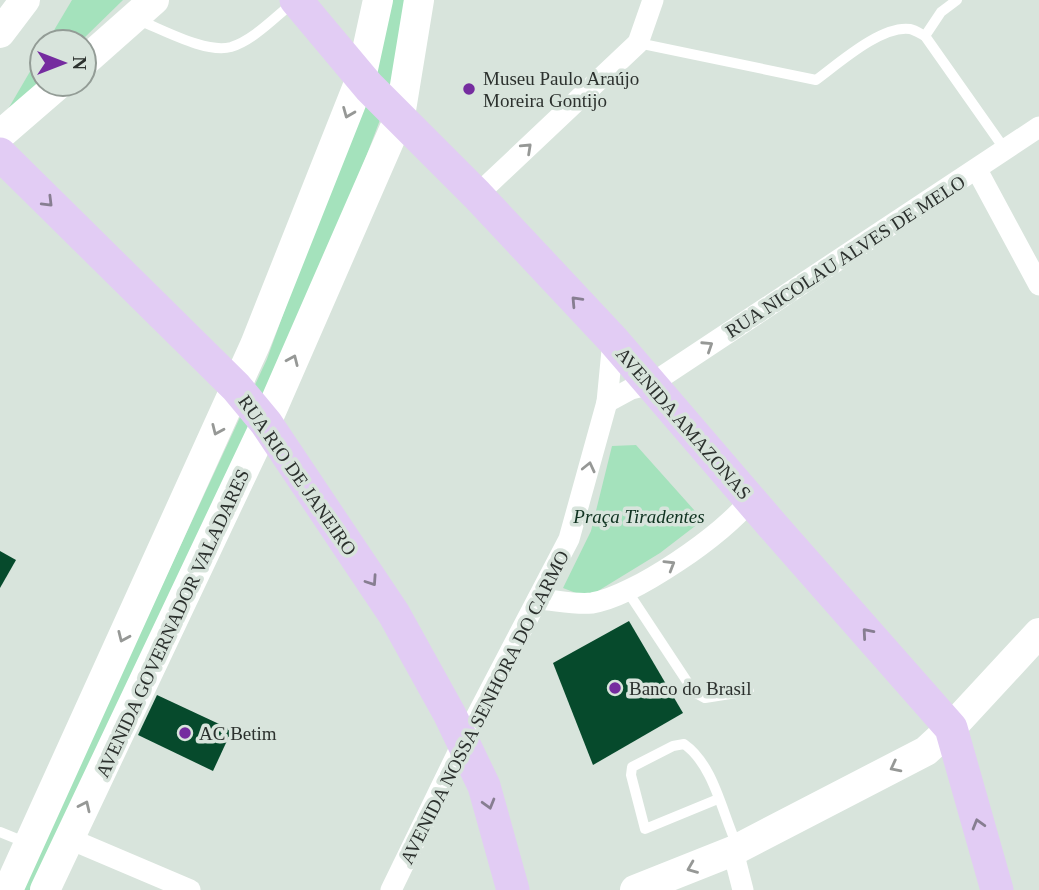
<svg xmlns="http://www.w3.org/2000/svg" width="1039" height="890" font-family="Georgia,serif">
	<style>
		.green { fill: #a4e2bc }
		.building { fill: #064a2c }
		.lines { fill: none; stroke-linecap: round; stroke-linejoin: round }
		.lane { stroke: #fff; stroke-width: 10 }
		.street { stroke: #fff; stroke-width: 21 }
		.secondary { stroke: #fff; stroke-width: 30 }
		.primary { stroke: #e2ccf4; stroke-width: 33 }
		.oneway { stroke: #969896 }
		.oneway2 { stroke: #877e91 }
		.poi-dot { fill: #752c9f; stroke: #d8e4dc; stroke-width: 2.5 }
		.labels { text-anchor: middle; stroke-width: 7; stroke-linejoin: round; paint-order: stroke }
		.poi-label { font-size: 19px; fill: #2c312e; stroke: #d8e4dc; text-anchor: start }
		.street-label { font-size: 19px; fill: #2c312e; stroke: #d8e4dc }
		.park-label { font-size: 19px; font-style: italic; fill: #0f3220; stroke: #d8e4dc }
	</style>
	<rect width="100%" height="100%" fill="#d8e4dc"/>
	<g class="green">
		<polygon points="72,0 123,0 80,42 47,42"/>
		<polygon points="385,0 408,0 398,72 366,157 300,317 33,890 21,890 267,359 378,51"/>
		<polygon points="42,51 42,79 4,116"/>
		<polygon points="636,445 703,520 660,553 593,594 576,593 563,588 591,531 612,446"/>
	</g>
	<g class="building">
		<polygon points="0,551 16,560 0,588"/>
		<polygon points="629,621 683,713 593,765 553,663"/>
		<polygon points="157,695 232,730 213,771 138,735"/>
	</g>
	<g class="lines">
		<g class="lane">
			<path d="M 138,20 C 162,29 206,54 231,47 C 254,40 276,16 294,2"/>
			<polyline points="925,36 941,12 957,0"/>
			<path d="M 638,43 L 816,80 C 838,64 881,25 910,29 C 915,30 921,34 925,36 L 1006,151"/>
			<polyline points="626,589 694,692 705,698 749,691"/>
			<path d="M 718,799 L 645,829 L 631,775 L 632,767 L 673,746 L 684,744 C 714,765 722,813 737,845"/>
			<polyline points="0,832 27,843"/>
		</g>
		<g class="street">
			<polyline points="977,170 1039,285"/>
			<polyline points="477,195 638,43 653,0"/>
			<polyline points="607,402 631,389 651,384 1039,127"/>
			<path d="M 538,599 C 555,600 575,605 592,603 C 633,597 726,533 750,500"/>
			<polyline points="70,839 190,890"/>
			<polyline points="733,851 743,890"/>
			<polyline points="391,890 464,740 569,539 607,402 613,340"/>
		</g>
		<g class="secondary">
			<polyline points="0,33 25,0"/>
			<polyline points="84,62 154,0"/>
			<polyline points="0,135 59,84"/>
			<polyline points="8,890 255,345 361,78 378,0"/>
			<polyline points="45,890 266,423 400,116 419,0"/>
			<polyline points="635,890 733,851 926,751 951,728 1039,633"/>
		</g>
		<g class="primary">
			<polyline points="296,0 369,87 477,195 613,340 772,525 951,728 997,890"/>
			<polyline points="0,154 236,387 266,423 394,614 450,715 484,786 513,890"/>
		</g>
	</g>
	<defs><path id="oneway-chevron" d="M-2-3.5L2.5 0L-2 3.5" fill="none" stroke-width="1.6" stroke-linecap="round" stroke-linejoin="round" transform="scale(1.75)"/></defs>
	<g class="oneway">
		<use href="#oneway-chevron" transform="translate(348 113) rotate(112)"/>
		<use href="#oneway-chevron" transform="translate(527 148) rotate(-43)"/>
		<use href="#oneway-chevron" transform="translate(708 346) rotate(-33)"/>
		<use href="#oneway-chevron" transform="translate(293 360) rotate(-66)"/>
		<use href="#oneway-chevron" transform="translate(217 430) rotate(114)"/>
		<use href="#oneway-chevron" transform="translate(589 467) rotate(-77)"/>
		<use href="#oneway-chevron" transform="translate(670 565) rotate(-31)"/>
		<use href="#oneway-chevron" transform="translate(123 637) rotate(114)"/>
		<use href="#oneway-chevron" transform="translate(895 767) rotate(153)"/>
		<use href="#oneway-chevron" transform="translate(85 806) rotate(-65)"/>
		<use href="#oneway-chevron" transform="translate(692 868) rotate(158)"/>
	</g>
	<g class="oneway2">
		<use href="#oneway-chevron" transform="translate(48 202) rotate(45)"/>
		<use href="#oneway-chevron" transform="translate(576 301) rotate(-133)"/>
		<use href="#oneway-chevron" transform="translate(372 581) rotate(56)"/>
		<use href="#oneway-chevron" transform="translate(867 633) rotate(-131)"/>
		<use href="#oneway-chevron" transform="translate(489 804) rotate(74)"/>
		<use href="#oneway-chevron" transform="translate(978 824) rotate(-106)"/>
	</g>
	<g class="poi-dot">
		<circle cx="469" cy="89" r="7"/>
		<circle cx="615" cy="688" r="7"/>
		<circle cx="185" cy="733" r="7"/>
	</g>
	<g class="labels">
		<g class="poi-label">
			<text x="483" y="85">Museu Paulo Araújo<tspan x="483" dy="22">Moreira Gontijo</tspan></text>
			<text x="629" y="695">Banco do Brasil</text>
			<text x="199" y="740">AC Betim</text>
		</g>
		<g class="street-label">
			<text transform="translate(845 256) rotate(-33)" y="7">RUA NICOLAU ALVES DE MELO</text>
			<text transform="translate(684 423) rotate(49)" y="7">AVENIDA AMAZONAS</text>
			<text transform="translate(298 475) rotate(55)" y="7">RUA RIO DE JANEIRO</text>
			<text transform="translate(172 623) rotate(-65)" y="7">AVENIDA GOVERNADOR VALADARES</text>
			<text transform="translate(484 707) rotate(-63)" y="7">AVENIDA NOSSA SENHORA DO CARMO</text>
		</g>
		<g class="park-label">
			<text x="639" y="523">Praça Tiradentes</text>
		</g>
	</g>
	<g transform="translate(63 63) rotate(90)"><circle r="33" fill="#d8e4dc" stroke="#939c96" stroke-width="2"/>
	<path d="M0-5L12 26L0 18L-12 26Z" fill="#752c9f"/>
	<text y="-10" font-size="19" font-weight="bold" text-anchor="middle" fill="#2c312e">N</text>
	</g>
</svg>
